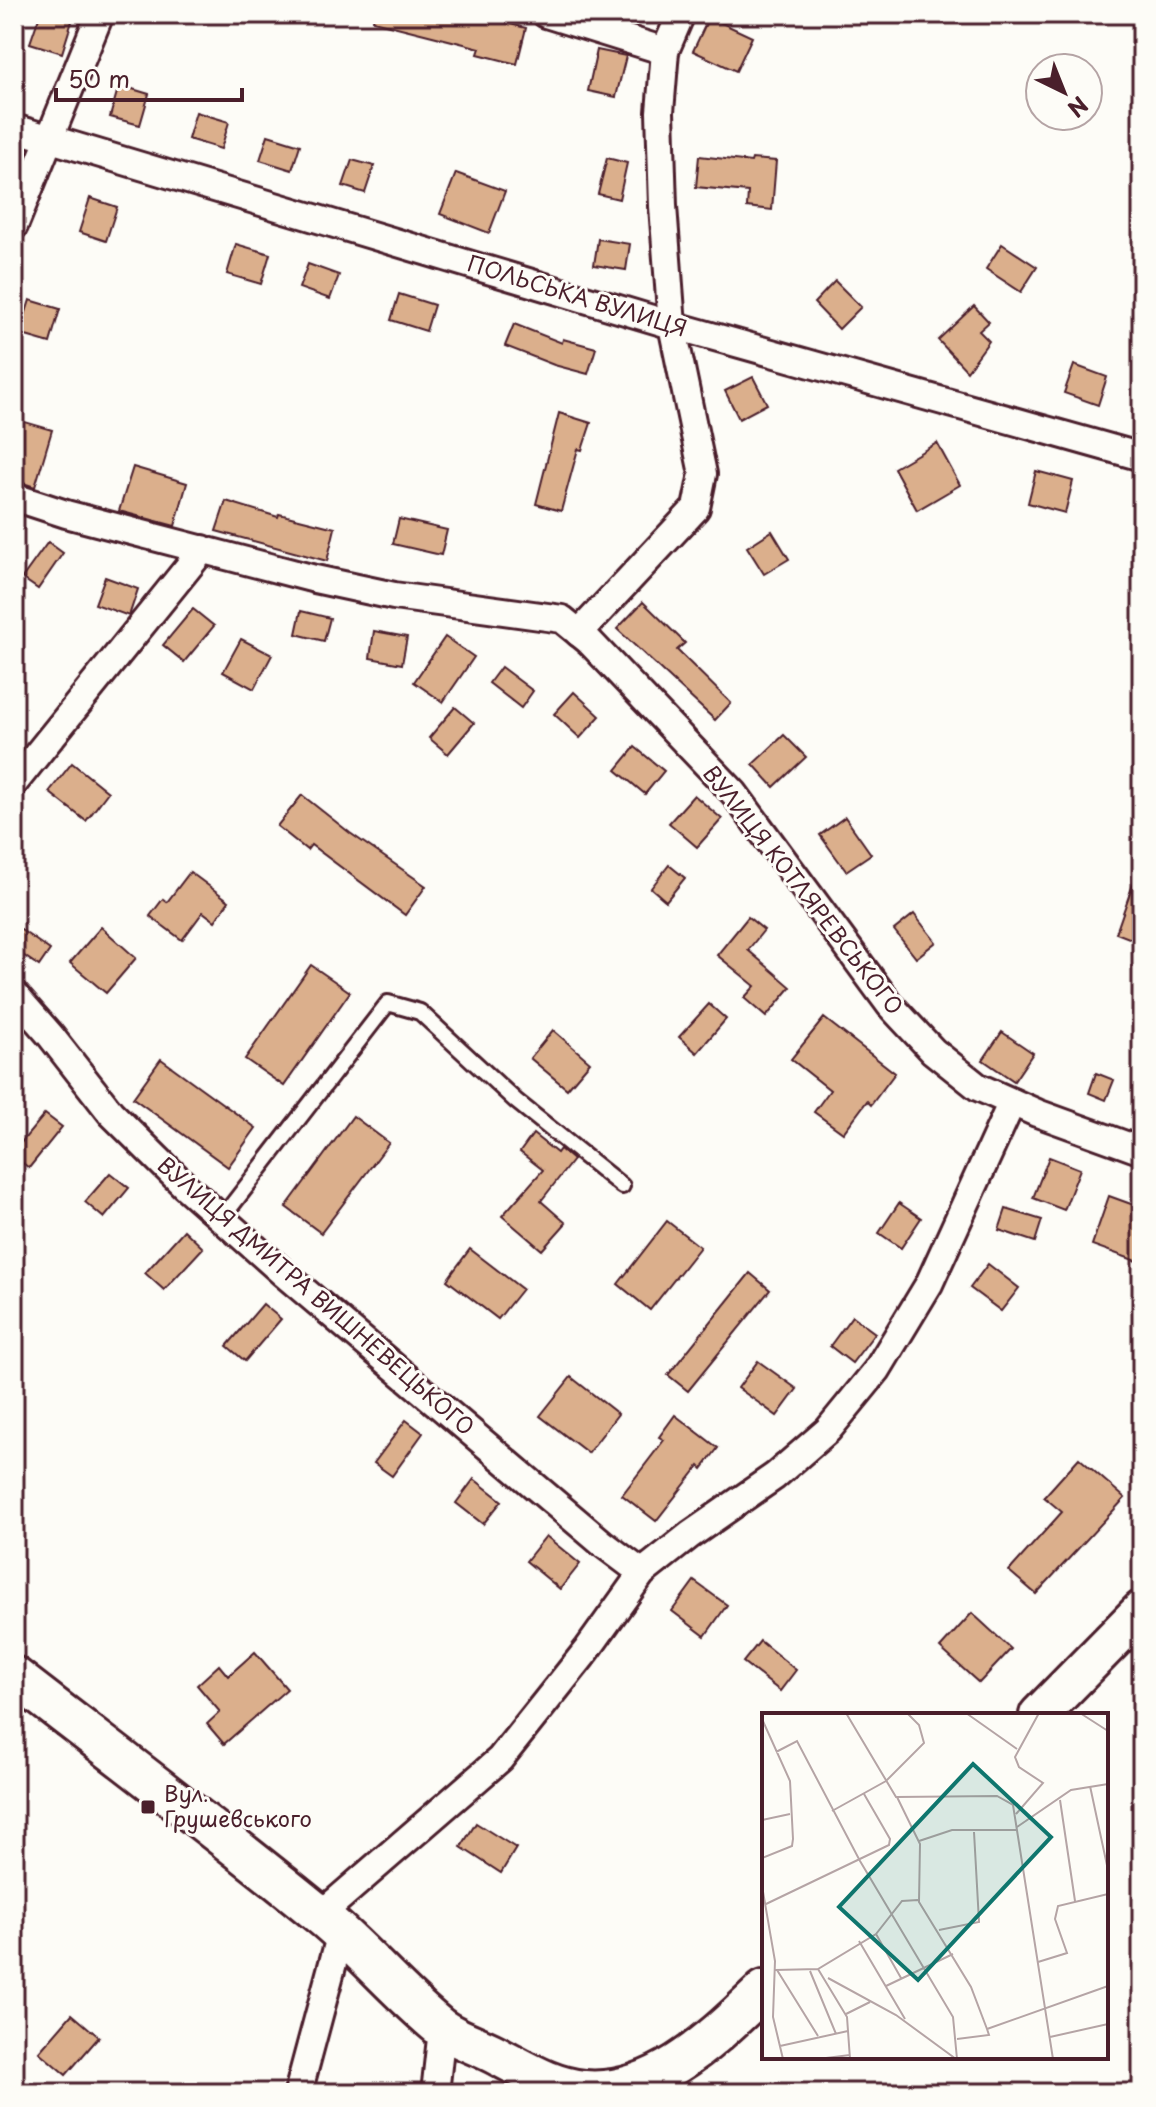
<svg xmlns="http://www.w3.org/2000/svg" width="1156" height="2107" font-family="'Playpen Sans',sans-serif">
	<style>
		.building { fill: #dbaf8c; stroke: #4a1f2b; stroke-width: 2 }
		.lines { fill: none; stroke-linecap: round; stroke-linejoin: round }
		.service-casing { stroke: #4a1f2b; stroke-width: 20 }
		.minor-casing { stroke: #4a1f2b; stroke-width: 32 }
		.secondary-casing { stroke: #4a1f2b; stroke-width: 44 }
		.service { stroke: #fdfcf7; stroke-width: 14 }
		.minor { stroke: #fdfcf7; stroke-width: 26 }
		.secondary { stroke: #fdfcf7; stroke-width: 38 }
		.poi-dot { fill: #4a1f2b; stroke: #fdfcf7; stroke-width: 3 }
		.labels { text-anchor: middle; stroke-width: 6; stroke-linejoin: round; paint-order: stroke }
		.street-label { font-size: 22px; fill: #4a1f2b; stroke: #fdfcf7 }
		.poi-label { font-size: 22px; fill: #4a1f2b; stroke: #fdfcf7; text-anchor: start }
		.inset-road { fill: none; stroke: #b5a4a5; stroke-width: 2 }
		.view { fill: #0f766e; fill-opacity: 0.15; stroke: #0f766e; stroke-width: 4 }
		.inset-edge { fill: none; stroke: #4a1f2b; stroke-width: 4 }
	</style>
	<rect width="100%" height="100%" fill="#fdfcf7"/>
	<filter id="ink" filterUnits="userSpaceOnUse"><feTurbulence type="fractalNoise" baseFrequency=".0125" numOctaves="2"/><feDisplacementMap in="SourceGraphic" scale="16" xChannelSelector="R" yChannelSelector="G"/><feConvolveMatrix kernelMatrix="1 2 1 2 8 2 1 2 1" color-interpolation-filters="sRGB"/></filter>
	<g filter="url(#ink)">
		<g class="building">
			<polygon points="40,14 59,14 73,18 62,53 30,43"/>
			<polygon points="374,14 471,14 526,28 517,64 478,54 480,48 373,21"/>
			<polygon points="709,17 752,37 736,71 693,51"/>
			<polygon points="597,50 626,56 616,97 588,91"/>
			<polygon points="119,85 149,94 140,125 110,117"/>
			<polygon points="196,112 229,122 221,149 188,139"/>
			<polygon points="268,135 300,145 292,170 260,160"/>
			<polygon points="699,156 751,162 752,159 776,161 772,210 747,207 748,192 696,187"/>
			<polygon points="607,158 627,163 619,199 598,194"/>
			<polygon points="352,160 374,166 365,193 343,186"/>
			<polygon points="456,173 505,191 489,233 440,214"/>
			<polygon points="90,198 117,207 106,241 79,232"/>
			<polygon points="598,239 630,244 626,270 594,265"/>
			<polygon points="236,244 270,254 261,284 227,274"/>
			<polygon points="1002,244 1037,267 1021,292 986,269"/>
			<polygon points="308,264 339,275 330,299 299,288"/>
			<polygon points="835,281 861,307 839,329 814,303"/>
			<polygon points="399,294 434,305 426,331 391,320"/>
			<polygon points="30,300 60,309 50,343 19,334"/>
			<polygon points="974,306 989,322 979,331 989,341 967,371 938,340"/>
			<polygon points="514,324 562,343 563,339 596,348 588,374 554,365 505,346"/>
			<polygon points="1074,365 1107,377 1098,405 1064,393"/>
			<polygon points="753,377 767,404 739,419 725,391"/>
			<polygon points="559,413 591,423 582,450 578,449 561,511 536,504"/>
			<polygon points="21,421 52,430 35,487 14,480 14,443"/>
			<polygon points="937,443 960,485 917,510 894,468"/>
			<polygon points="133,467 187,483 175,526 119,511"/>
			<polygon points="1036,471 1073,481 1065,513 1028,503"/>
			<polygon points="226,501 278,517 279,514 335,528 327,561 216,531"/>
			<polygon points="399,519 447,530 441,555 393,544"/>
			<polygon points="772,531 789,559 764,574 747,547"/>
			<polygon points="48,542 63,553 38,589 22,578"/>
			<polygon points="105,577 138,589 129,616 95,604"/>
			<polygon points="643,602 685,643 677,650 731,703 715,720 617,629"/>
			<polygon points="193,609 214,626 184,662 163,645"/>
			<polygon points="301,611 330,618 324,641 296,634"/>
			<polygon points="374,631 407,637 402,664 370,658"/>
			<polygon points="445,637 474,657 443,702 414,682"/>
			<polygon points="241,639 272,655 254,689 223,672"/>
			<polygon points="501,667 533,691 521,708 489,683"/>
			<polygon points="574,692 600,716 580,738 554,714"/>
			<polygon points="455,707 474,723 448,754 429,738"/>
			<polygon points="784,735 806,757 774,787 753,764"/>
			<polygon points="635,747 664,771 645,794 616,770"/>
			<polygon points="72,763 108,792 86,821 49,792"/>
			<polygon points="302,795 350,833 426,886 405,915 311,845 307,850 277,826"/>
			<polygon points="694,795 722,819 697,847 669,823"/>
			<polygon points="845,817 871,854 846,871 820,835"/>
			<polygon points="669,865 685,878 666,901 651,888"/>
			<polygon points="1139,867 1142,868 1142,943 1116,933"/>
			<polygon points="190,872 229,901 215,921 203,912 182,940 150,916 163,899 167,902"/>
			<polygon points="914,914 936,942 916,958 894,930"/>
			<polygon points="748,917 764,930 748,950 791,987 766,1017 744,998 755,986 717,955"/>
			<polygon points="14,925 50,950 39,966 14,949"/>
			<polygon points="101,927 136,958 106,993 70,963"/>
			<polygon points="311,965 350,992 284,1086 245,1059"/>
			<polygon points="709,1004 726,1019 697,1053 679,1037"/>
			<polygon points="824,1018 895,1073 871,1105 867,1101 843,1133 814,1112 830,1090 791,1059"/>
			<polygon points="553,1030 590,1062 567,1089 530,1058"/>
			<polygon points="1002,1032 1033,1053 1014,1081 983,1060"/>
			<polygon points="161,1059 256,1128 228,1167 133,1098"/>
			<polygon points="1096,1073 1114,1080 1106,1100 1089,1093"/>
			<polygon points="45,1114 62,1127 29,1168 14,1156 14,1151"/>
			<polygon points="353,1116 389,1143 321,1233 286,1207"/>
			<polygon points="533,1134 557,1153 560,1149 573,1160 541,1201 566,1223 542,1250 502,1216 543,1170 520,1152"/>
			<polygon points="1049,1157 1080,1169 1064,1210 1033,1198"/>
			<polygon points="110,1173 129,1188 104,1218 85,1202"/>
			<polygon points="1109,1196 1142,1208 1142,1263 1092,1245"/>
			<polygon points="899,1203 921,1218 901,1248 879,1233"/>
			<polygon points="1006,1209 1042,1220 1035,1242 999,1230"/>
			<polygon points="667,1221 700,1247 650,1310 618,1284"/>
			<polygon points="184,1230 203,1248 164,1290 145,1273"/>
			<polygon points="470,1249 522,1289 498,1319 447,1280"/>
			<polygon points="988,1264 1019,1288 1001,1311 970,1288"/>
			<polygon points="750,1273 770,1290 688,1391 668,1375"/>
			<polygon points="263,1304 281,1319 245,1361 227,1346"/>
			<polygon points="852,1316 875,1333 852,1363 830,1346"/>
			<polygon points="758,1361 797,1389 777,1416 738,1388"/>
			<polygon points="571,1377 618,1414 588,1453 540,1416"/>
			<polygon points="675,1415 718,1448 702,1469 699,1466 656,1521 622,1495 664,1440 659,1437"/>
			<polygon points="406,1420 423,1433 392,1476 374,1463"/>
			<polygon points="1079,1458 1125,1498 1036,1594 1009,1571 1062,1512 1044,1497"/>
			<polygon points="474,1479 502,1501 483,1524 456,1503"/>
			<polygon points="546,1536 580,1564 560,1589 526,1561"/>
			<polygon points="694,1581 727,1605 705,1636 672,1611"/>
			<polygon points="972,1613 1011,1649 979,1683 940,1648"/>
			<polygon points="760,1641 796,1670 780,1691 743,1662"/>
			<polygon points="255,1652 287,1689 224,1744 207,1724 220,1712 197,1685 219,1665 228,1676"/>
			<polygon points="476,1823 516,1848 501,1873 461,1847"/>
			<polygon points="72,2014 99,2037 66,2075 39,2052"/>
		</g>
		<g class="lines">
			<defs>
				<polyline id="service" points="222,1218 388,1003 420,1012 516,1101 622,1186"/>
				<g id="minor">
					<polyline points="546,14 665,51"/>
					<polyline points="14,128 672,325 1142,457"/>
					<polyline points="14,226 100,14"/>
					<polyline points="14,497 66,514 315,579 394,596 562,619 589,641 734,793 890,1005 933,1051 978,1087 1037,1113 1142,1151"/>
					<polyline points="579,633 696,508 703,474 672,325 663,206 660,112 665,51 681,14"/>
					<polyline points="14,783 203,549"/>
					<polyline points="14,994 50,1035 111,1113 185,1186 282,1272 602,1543 642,1573"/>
					<polyline points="320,1915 500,1759 587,1650 642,1573 690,1535 775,1476 828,1430 877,1370 929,1284 1012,1102"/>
					<polyline points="298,2093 341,1933"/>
					<polyline points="435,2093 442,2029"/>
				</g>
				<g id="secondary">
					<path d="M 14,1676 C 116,1755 220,1833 320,1915 C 363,1950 398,1993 440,2027 C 457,2040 481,2046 500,2057 C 527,2071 552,2087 584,2090 C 657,2096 715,2036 764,1990"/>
					<polyline points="1039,1715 1142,1610"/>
				</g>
			</defs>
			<use href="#service" class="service-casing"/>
			<use href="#minor" class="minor-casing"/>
			<use href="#secondary" class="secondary-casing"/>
			<use href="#service" class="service"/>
			<use href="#minor" class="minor"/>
			<use href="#secondary" class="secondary"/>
		</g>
	</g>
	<rect class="poi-dot" x="140" y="1799" width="16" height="16" rx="4"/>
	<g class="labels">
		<g class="street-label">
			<text transform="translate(577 296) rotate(17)" y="8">ПОЛЬСЬКА ВУЛИЦЯ</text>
			<text transform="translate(803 890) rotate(52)" y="8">ВУЛИЦЯ КОТЛЯРЕВСЬКОГО</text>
			<text transform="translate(316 1296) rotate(41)" y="8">ВУЛИЦЯ ДМИТРА ВИШНЕВЕЦЬКОГО</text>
		</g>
		<g class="poi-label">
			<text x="164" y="1802">Вул.<tspan x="164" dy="25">Грушевського</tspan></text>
		</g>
	</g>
	<g transform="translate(762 1713)">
		<rect width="346" height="346" fill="#fdfcf7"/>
		<path class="inset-road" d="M 84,0 L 134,84 L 235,83 L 251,92 L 291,346M 204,0 L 255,36M 318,0 L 346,18M 0,6 L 28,68 L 31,126 L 30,133 L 0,145M 14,39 L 35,28 L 98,148 L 191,304 L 195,346M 328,73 L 346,157M 135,84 L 158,131 L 157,189 L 209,274 L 225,316M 298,87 L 313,188M 70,98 L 124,68 L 162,30 L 157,12 L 145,0M 254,101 L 281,70 L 257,54 L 253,44 L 277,0M 0,107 L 28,101M 255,114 L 309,77 L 346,71M 157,128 L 190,117 L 255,117M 0,173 L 13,248 L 11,304 L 21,346M 4,191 L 127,132 L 128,126 L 102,81M 177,217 L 217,209 L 212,119M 114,221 L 139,265M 97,228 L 143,306M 276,249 L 305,240 L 293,206 L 296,193 L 346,181M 56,256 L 85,304 L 88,346M 13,257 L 56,256 L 114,221 L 140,188 L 156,187M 15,257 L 56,323M 48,258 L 74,321M 66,265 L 134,302 L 194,346M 124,273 L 191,241M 84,301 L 108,289M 225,316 L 346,273M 288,324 L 346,311M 195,326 L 227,322 L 225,316M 18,333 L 86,318M 56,346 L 88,342"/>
		<path class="view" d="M 211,51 L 289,124 L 156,267 L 77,194 Z"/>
		<rect width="346" height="346" class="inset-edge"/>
	</g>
	<rect width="1156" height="2107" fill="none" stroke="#fdfcf7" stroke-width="48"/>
	<rect x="24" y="24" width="1108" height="2059" fill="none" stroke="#4a1f2b" stroke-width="3" filter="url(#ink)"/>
	<g transform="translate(1064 92) rotate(137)"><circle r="38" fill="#fdfcf7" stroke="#b5a4a5" stroke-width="2"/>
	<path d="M0-6L14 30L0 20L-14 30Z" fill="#4a1f2b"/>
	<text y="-12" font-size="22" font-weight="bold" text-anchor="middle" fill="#4a1f2b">N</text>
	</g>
	<path d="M56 88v12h186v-12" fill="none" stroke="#4a1f2b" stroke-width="4"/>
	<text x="68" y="88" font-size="24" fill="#4a1f2b" stroke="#fdfcf7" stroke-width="6" paint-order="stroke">50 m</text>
</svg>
